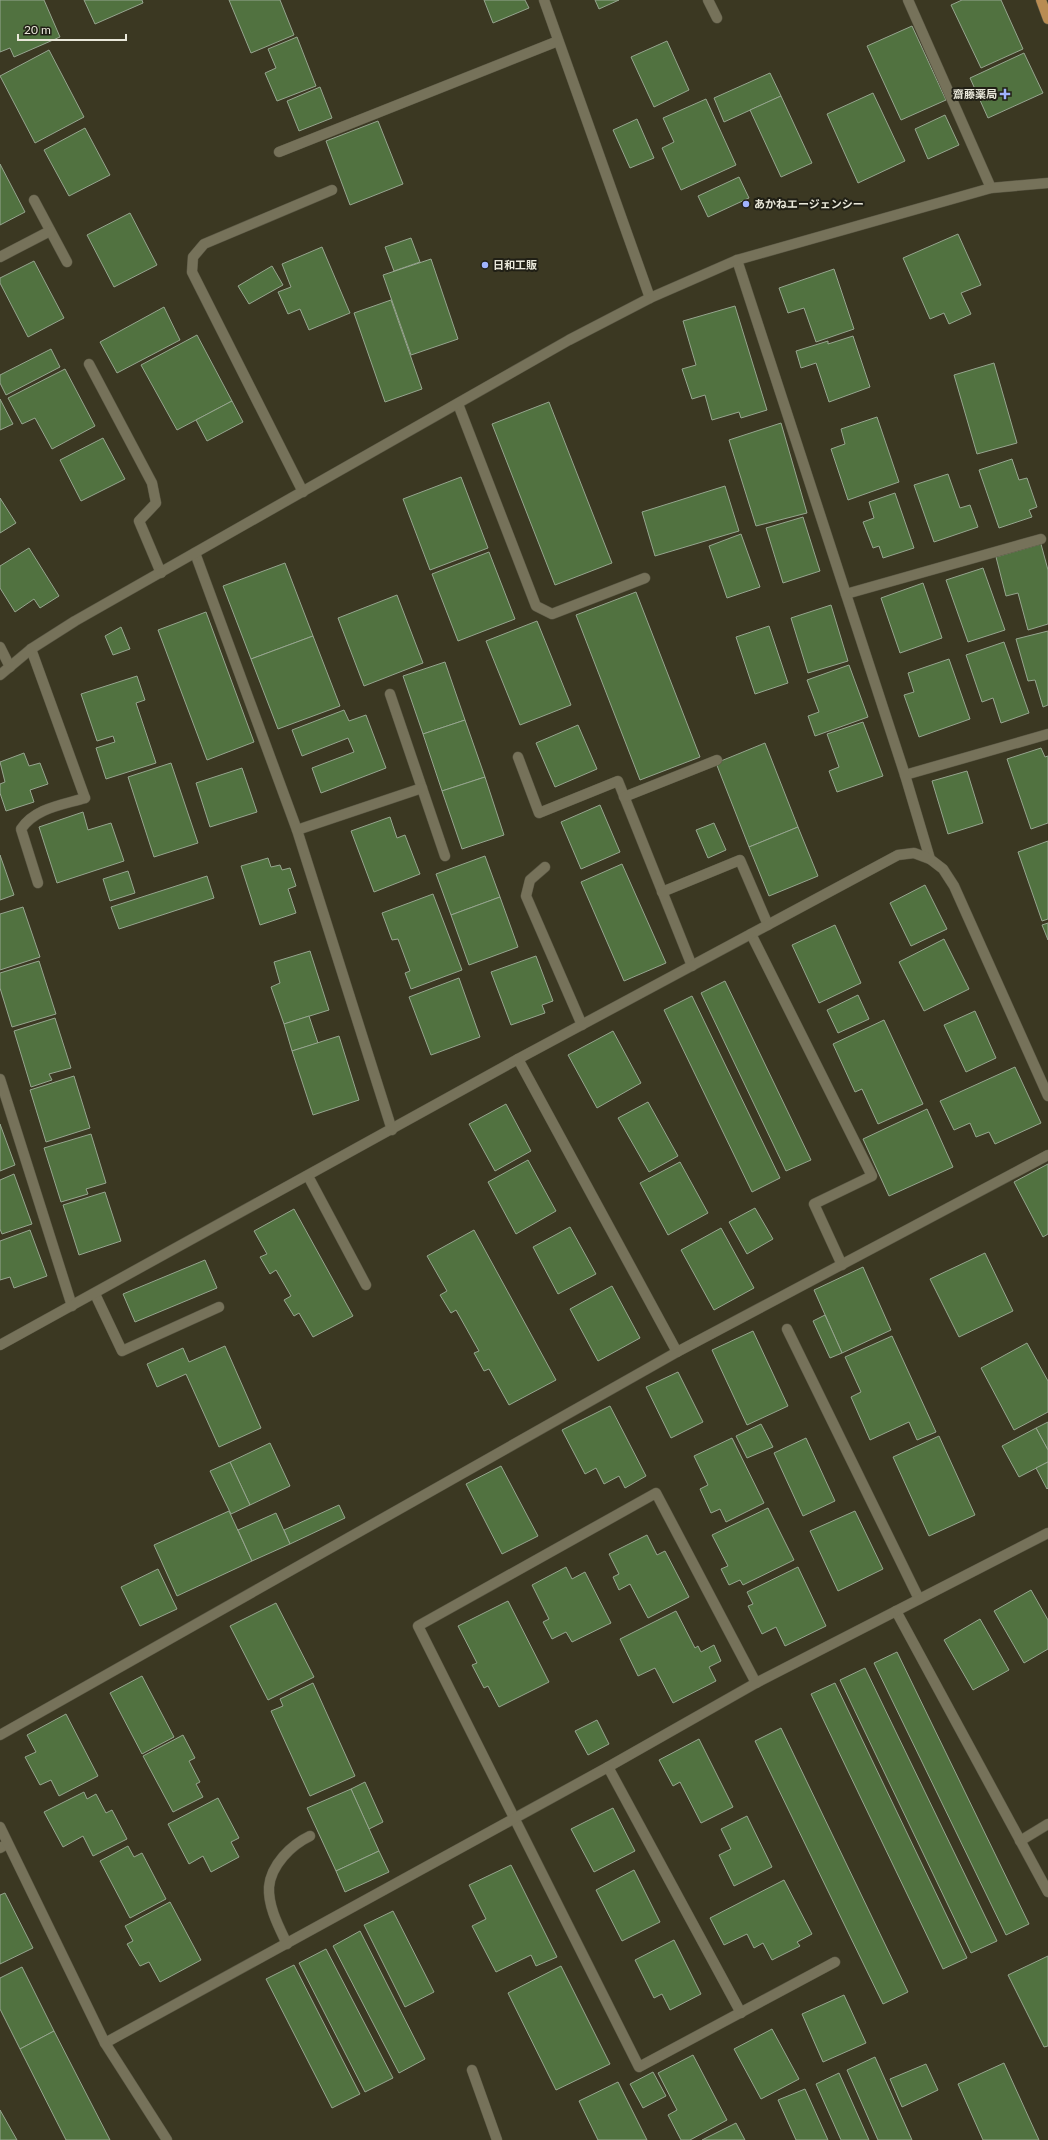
<svg xmlns="http://www.w3.org/2000/svg" width="1048" height="2140" font-family="Lato,'Noto Sans JP',sans-serif">
	<style>
		.building { fill: #517240; stroke: #96a58f }
		.lines { fill: none; stroke-linecap: round; stroke-linejoin: round }
		.service-casing { stroke: #5a5744; stroke-width: 11 }
		.minor-casing { stroke: #5a5744; stroke-width: 11 }
		.tertiary-casing { stroke: #5a5744; stroke-width: 11 }
		.primary-casing { stroke: #5a5744; stroke-width: 11 }
		.service { stroke: #76725a; stroke-width: 10 }
		.minor { stroke: #76725a; stroke-width: 10 }
		.tertiary { stroke: #76725a; stroke-width: 10 }
		.primary { stroke: #b98c53; stroke-width: 10 }
		.poi-dot { fill: #a0b3fd; stroke: #201f15; stroke-width: 1.5 }
		.labels { text-anchor: middle; stroke-width: 4; stroke-linejoin: round; paint-order: stroke }
		.poi-label { font-size: 11px; font-weight: bold; fill: #e9e8da; stroke: #201f15; text-anchor: start }
	</style>
	<rect width="100%" height="100%" fill="#3b3822"/>
	<g class="building">
		<polygon points="0,0 44,0 60,37 14,57 10,48 0,52"/>
		<polygon points="84,0 142,0 143,3 95,24"/>
		<polygon points="229,0 280,0 294,35 251,53"/>
		<polygon points="484,0 525,0 529,8 493,23"/>
		<polygon points="595,0 619,0 599,9"/>
		<polygon points="962,0 1001,0 1023,49 981,68 951,5"/>
		<polygon points="912,26 946,100 901,120 867,46"/>
		<polygon points="297,37 316,86 277,101 265,73 276,68 268,49"/>
		<polygon points="667,41 689,90 654,107 631,57"/>
		<polygon points="49,50 84,117 35,143 0,76"/>
		<polygon points="1024,53 1043,93 988,118 970,78"/>
		<polygon points="770,73 781,96 724,122 714,98"/>
		<polygon points="320,87 332,118 299,131 287,101"/>
		<polygon points="873,93 905,161 858,183 827,114"/>
		<polygon points="781,96 812,163 781,177 750,110"/>
		<polygon points="706,99 736,165 681,190 662,148 674,142 663,118"/>
		<polygon points="945,115 959,145 928,159 915,129"/>
		<polygon points="637,119 654,158 630,168 613,130"/>
		<polygon points="378,121 403,184 350,205 326,141"/>
		<polygon points="85,128 110,175 69,196 44,150"/>
		<polygon points="0,164 25,212 0,225"/>
		<polygon points="739,177 749,198 708,217 698,196"/>
		<polygon points="130,213 157,265 114,287 87,235"/>
		<polygon points="958,234 981,285 961,293 971,314 949,324 944,313 930,319 903,258"/>
		<polygon points="411,238 420,262 394,271 385,247"/>
		<polygon points="322,247 350,313 309,330 300,309 288,314 278,292 291,287 282,264"/>
		<polygon points="431,259 458,339 411,355 383,275"/>
		<polygon points="34,261 64,318 28,337 0,283 0,278"/>
		<polygon points="272,266 283,285 249,304 238,286"/>
		<polygon points="834,269 854,329 816,342 804,308 788,313 779,288"/>
		<polygon points="391,300 422,389 385,402 354,313"/>
		<polygon points="735,306 767,410 741,418 739,412 712,420 705,395 692,399 682,369 696,365 683,321"/>
		<polygon points="164,307 180,340 117,373 100,342"/>
		<polygon points="197,335 232,401 177,430 141,365"/>
		<polygon points="853,336 870,387 829,402 816,363 801,368 796,351 828,341 828,344"/>
		<polygon points="51,349 60,367 6,395 0,383 0,375"/>
		<polygon points="994,363 1017,443 977,454 954,375"/>
		<polygon points="65,369 95,426 52,449 35,418 22,424 8,398"/>
		<polygon points="0,399 13,424 0,430"/>
		<polygon points="232,401 243,422 207,441 196,420"/>
		<polygon points="549,402 612,563 555,585 492,424"/>
		<polygon points="877,417 899,482 848,500 831,449 845,444 841,429"/>
		<polygon points="781,423 807,513 756,526 729,440"/>
		<polygon points="103,438 125,479 81,501 60,460"/>
		<polygon points="1012,459 1019,480 1027,478 1037,507 1029,510 1032,517 999,528 979,470"/>
		<polygon points="948,474 960,508 970,505 978,527 934,542 914,485"/>
		<polygon points="461,477 488,548 430,570 403,499"/>
		<polygon points="725,486 739,531 655,556 642,512"/>
		<polygon points="895,493 914,548 883,558 879,546 873,548 863,522 874,518 869,502"/>
		<polygon points="0,498 16,523 0,533"/>
		<polygon points="803,517 820,571 783,583 766,528"/>
		<polygon points="741,534 760,587 727,598 709,546"/>
		<polygon points="1041,544 1048,570 1048,624 1028,630 1018,593 1006,596 996,557"/>
		<polygon points="29,548 59,596 40,608 34,599 15,612 0,588 0,566"/>
		<polygon points="489,552 515,619 458,641 432,574"/>
		<polygon points="285,563 313,636 251,659 223,586"/>
		<polygon points="983,568 1005,630 968,642 946,580"/>
		<polygon points="923,583 942,638 900,653 881,598"/>
		<polygon points="636,592 700,757 640,780 576,615"/>
		<polygon points="397,595 423,663 364,686 338,618"/>
		<polygon points="831,605 848,661 808,673 791,618"/>
		<polygon points="206,612 254,742 207,760 158,630"/>
		<polygon points="537,621 571,705 520,725 486,641"/>
		<polygon points="769,626 788,683 755,694 736,637"/>
		<polygon points="121,627 130,649 113,655 105,636"/>
		<polygon points="1048,631 1048,705 1043,707 1035,680 1028,681 1016,639"/>
		<polygon points="313,636 340,706 278,729 251,659"/>
		<polygon points="1004,642 1029,713 1001,723 993,698 982,702 966,655"/>
		<polygon points="949,659 970,719 919,737 904,695 914,692 908,673"/>
		<polygon points="445,662 465,720 423,734 403,676"/>
		<polygon points="849,665 868,717 815,736 808,716 819,712 807,680"/>
		<polygon points="137,676 145,700 136,703 156,763 106,779 96,748 115,742 113,736 97,741 81,694"/>
		<polygon points="344,710 349,721 366,715 386,768 321,793 312,768 354,752 348,738 302,756 292,730"/>
		<polygon points="465,720 485,777 442,791 423,734"/>
		<polygon points="863,722 883,776 837,792 829,771 839,767 827,734"/>
		<polygon points="578,725 597,769 555,787 536,743"/>
		<polygon points="765,743 798,827 749,847 716,763"/>
		<polygon points="1041,748 1045,757 1048,756 1048,823 1031,829 1007,759"/>
		<polygon points="24,753 29,766 40,763 48,784 30,790 34,802 6,811 0,793 0,784 5,782 0,762"/>
		<polygon points="171,763 198,843 154,857 128,777"/>
		<polygon points="242,768 257,812 210,827 196,783"/>
		<polygon points="967,771 983,823 948,834 932,781"/>
		<polygon points="485,777 504,835 462,849 442,791"/>
		<polygon points="600,805 620,852 581,869 561,822"/>
		<polygon points="83,812 88,830 111,823 124,861 57,883 39,827"/>
		<polygon points="390,817 397,838 405,835 420,874 374,892 351,831"/>
		<polygon points="714,823 726,850 708,858 696,830"/>
		<polygon points="798,827 818,876 769,896 749,847"/>
		<polygon points="1048,841 1048,919 1042,921 1018,852"/>
		<polygon points="0,855 14,895 0,900"/>
		<polygon points="485,856 500,897 451,915 436,874"/>
		<polygon points="268,858 271,867 280,865 282,870 290,868 296,886 288,889 296,913 260,925 241,866"/>
		<polygon points="622,864 666,963 624,981 581,882"/>
		<polygon points="128,871 135,893 110,901 103,879"/>
		<polygon points="207,876 214,898 119,929 111,907"/>
		<polygon points="925,885 947,929 911,946 890,903"/>
		<polygon points="433,894 462,970 411,989 405,973 410,971 398,939 392,940 382,913"/>
		<polygon points="500,897 518,947 469,965 451,915"/>
		<polygon points="23,907 40,957 0,970 0,914"/>
		<polygon points="1048,923 1048,940 1042,925"/>
		<polygon points="835,925 861,983 819,1003 792,945"/>
		<polygon points="944,939 969,989 924,1011 899,962"/>
		<polygon points="310,951 329,1010 284,1024 271,987 280,983 274,962"/>
		<polygon points="536,956 553,1001 542,1005 545,1013 511,1025 491,972"/>
		<polygon points="39,961 56,1014 12,1027 0,988 0,973"/>
		<polygon points="459,978 480,1037 431,1055 409,997"/>
		<polygon points="725,981 811,1160 786,1171 701,993"/>
		<polygon points="858,995 869,1019 838,1033 827,1010"/>
		<polygon points="692,996 780,1178 752,1192 664,1010"/>
		<polygon points="975,1011 996,1058 966,1072 944,1025"/>
		<polygon points="309,1016 318,1043 292,1051 284,1024"/>
		<polygon points="55,1018 71,1068 49,1074 52,1080 31,1087 14,1031"/>
		<polygon points="884,1020 923,1104 878,1124 862,1089 855,1092 833,1044"/>
		<polygon points="613,1031 641,1083 597,1108 568,1055"/>
		<polygon points="339,1036 359,1100 313,1115 292,1051"/>
		<polygon points="1015,1067 1041,1123 995,1144 989,1132 976,1137 970,1123 954,1130 940,1101"/>
		<polygon points="74,1076 90,1128 46,1142 30,1090"/>
		<polygon points="648,1102 678,1156 649,1172 618,1118"/>
		<polygon points="506,1104 531,1151 495,1171 469,1124"/>
		<polygon points="927,1109 953,1167 889,1196 863,1139"/>
		<polygon points="0,1124 15,1165 0,1171"/>
		<polygon points="91,1134 106,1183 86,1189 88,1194 61,1202 44,1148"/>
		<polygon points="528,1160 556,1211 516,1234 488,1182"/>
		<polygon points="680,1162 708,1213 668,1235 640,1183"/>
		<polygon points="1048,1164 1048,1234 1043,1237 1014,1182"/>
		<polygon points="14,1174 32,1224 2,1234 0,1229 0,1180"/>
		<polygon points="105,1192 121,1241 79,1255 63,1205"/>
		<polygon points="755,1208 773,1239 747,1254 729,1222"/>
		<polygon points="294,1209 353,1316 313,1337 299,1313 294,1316 284,1300 291,1296 276,1270 270,1274 260,1257 267,1254 254,1231"/>
		<polygon points="570,1227 596,1274 558,1294 533,1247"/>
		<polygon points="721,1228 754,1288 714,1310 681,1250"/>
		<polygon points="30,1230 47,1276 14,1288 10,1277 0,1280 0,1241"/>
		<polygon points="474,1230 556,1380 509,1405 489,1369 484,1371 474,1353 479,1351 456,1310 451,1313 440,1295 447,1291 427,1256"/>
		<polygon points="985,1253 1013,1311 959,1337 930,1279"/>
		<polygon points="205,1260 217,1288 135,1322 123,1294"/>
		<polygon points="863,1267 891,1330 842,1353 814,1290"/>
		<polygon points="612,1286 640,1338 598,1361 570,1309"/>
		<polygon points="825,1315 842,1353 830,1358 813,1321"/>
		<polygon points="753,1331 788,1406 747,1425 712,1350"/>
		<polygon points="892,1336 936,1432 917,1440 909,1422 870,1440 851,1397 861,1392 845,1357"/>
		<polygon points="1027,1343 1048,1381 1048,1412 1014,1430 981,1368"/>
		<polygon points="225,1346 261,1428 219,1447 186,1374 157,1387 147,1364 183,1348 189,1362"/>
		<polygon points="678,1372 703,1422 671,1438 646,1387"/>
		<polygon points="610,1406 646,1476 625,1488 619,1476 604,1484 596,1468 585,1474 562,1430"/>
		<polygon points="1048,1422 1048,1450 1036,1428"/>
		<polygon points="761,1424 773,1447 747,1458 736,1436"/>
		<polygon points="1036,1428 1048,1450 1048,1462 1019,1477 1002,1446"/>
		<polygon points="939,1436 975,1515 929,1536 893,1457"/>
		<polygon points="732,1438 764,1503 726,1522 720,1509 711,1513 700,1489 708,1485 694,1456"/>
		<polygon points="806,1438 835,1501 803,1516 774,1453"/>
		<polygon points="270,1443 290,1486 250,1505 230,1462"/>
		<polygon points="230,1462 250,1505 231,1514 210,1471"/>
		<polygon points="1048,1462 1048,1488 1047,1489 1036,1468"/>
		<polygon points="501,1466 538,1536 502,1554 466,1484"/>
		<polygon points="339,1505 345,1518 290,1544 284,1530"/>
		<polygon points="768,1508 794,1560 743,1585 740,1580 729,1585 721,1569 728,1566 712,1535"/>
		<polygon points="229,1511 252,1561 177,1596 154,1545"/>
		<polygon points="855,1511 883,1569 838,1591 810,1531"/>
		<polygon points="276,1513 290,1544 252,1561 238,1530"/>
		<polygon points="647,1535 657,1555 665,1551 689,1597 648,1618 630,1584 619,1590 613,1577 619,1574 609,1554"/>
		<polygon points="566,1567 572,1579 585,1572 611,1623 572,1642 566,1632 552,1639 543,1622 549,1619 532,1585"/>
		<polygon points="798,1567 826,1626 785,1646 776,1627 762,1634 748,1606 753,1604 747,1592"/>
		<polygon points="158,1569 177,1609 140,1626 121,1587"/>
		<polygon points="1031,1590 1048,1620 1048,1649 1024,1663 994,1611"/>
		<polygon points="508,1601 549,1682 499,1707 488,1686 484,1688 472,1665 477,1663 458,1626"/>
		<polygon points="276,1603 314,1677 268,1700 230,1626"/>
		<polygon points="676,1611 695,1648 698,1646 701,1652 714,1645 721,1661 709,1667 716,1681 673,1703 655,1668 638,1676 620,1639"/>
		<polygon points="980,1619 1009,1670 973,1690 944,1640"/>
		<polygon points="897,1652 1029,1924 1006,1935 874,1663"/>
		<polygon points="865,1668 997,1941 971,1953 840,1680"/>
		<polygon points="142,1676 174,1737 142,1754 110,1693"/>
		<polygon points="313,1683 355,1776 310,1796 271,1711 283,1706 280,1699"/>
		<polygon points="835,1683 967,1958 943,1969 811,1694"/>
		<polygon points="66,1714 98,1776 59,1796 51,1780 40,1785 25,1757 36,1752 27,1735"/>
		<polygon points="597,1720 609,1744 588,1755 575,1731"/>
		<polygon points="781,1728 908,1992 883,2004 755,1741"/>
		<polygon points="183,1735 195,1758 189,1761 200,1782 196,1784 203,1797 173,1812 143,1756"/>
		<polygon points="699,1739 733,1807 701,1823 680,1782 673,1786 659,1760"/>
		<polygon points="365,1782 383,1822 369,1829 351,1789"/>
		<polygon points="351,1789 379,1851 336,1871 307,1808"/>
		<polygon points="84,1792 87,1799 96,1794 106,1813 112,1810 127,1839 93,1856 83,1836 63,1847 44,1812"/>
		<polygon points="218,1798 239,1838 231,1842 239,1857 211,1872 203,1856 189,1864 168,1824"/>
		<polygon points="613,1808 635,1851 594,1872 571,1829"/>
		<polygon points="747,1816 772,1867 734,1886 719,1855 731,1849 721,1829"/>
		<polygon points="128,1846 134,1857 142,1853 166,1899 130,1918 100,1861"/>
		<polygon points="379,1851 389,1872 345,1892 336,1871"/>
		<polygon points="511,1865 557,1957 536,1966 531,1955 496,1972 472,1926 486,1919 469,1885"/>
		<polygon points="634,1870 660,1922 622,1941 596,1890"/>
		<polygon points="784,1880 812,1934 797,1942 800,1946 772,1960 763,1943 754,1948 747,1934 724,1945 710,1918"/>
		<polygon points="5,1893 33,1948 0,1964 0,1895"/>
		<polygon points="170,1902 201,1960 160,1982 149,1962 140,1966 127,1944 133,1941 125,1926"/>
		<polygon points="393,1911 434,1992 405,2007 364,1925"/>
		<polygon points="360,1931 425,2059 399,2073 333,1946"/>
		<polygon points="674,1940 701,1994 670,2010 662,1994 654,1998 635,1960"/>
		<polygon points="326,1949 393,2078 365,2092 299,1963"/>
		<polygon points="1048,1956 1048,2046 1044,2047 1008,1975"/>
		<polygon points="294,1965 360,2094 332,2108 266,1979"/>
		<polygon points="561,1966 610,2064 556,2090 508,1993"/>
		<polygon points="22,1967 54,2031 20,2049 0,2009 0,1978"/>
		<polygon points="844,1995 866,2043 823,2062 802,2014"/>
		<polygon points="772,2029 799,2079 761,2099 734,2049"/>
		<polygon points="54,2031 110,2140 66,2140 20,2049"/>
		<polygon points="693,2055 727,2120 690,2140 681,2140 668,2115 677,2110 658,2073"/>
		<polygon points="875,2057 912,2140 878,2140 847,2070"/>
		<polygon points="1004,2063 1039,2140 983,2140 958,2084"/>
		<polygon points="926,2064 938,2090 902,2107 890,2079"/>
		<polygon points="653,2072 666,2096 643,2108 630,2084"/>
		<polygon points="839,2073 869,2140 841,2140 816,2084"/>
		<polygon points="618,2082 647,2140 598,2140 579,2101"/>
		<polygon points="805,2089 828,2140 796,2140 778,2100"/>
		<polygon points="0,2110 17,2140 0,2140"/>
		<polygon points="736,2123 745,2140 702,2140"/>
	</g>
	<g class="lines">
		<defs>
			<g id="service">
				<polyline points="708,0 717,18"/>
				<polyline points="279,152 558,41"/>
				<polyline points="34,200 67,262"/>
				<polyline points="0,257 50,231"/>
				<polyline points="89,364 152,483 156,503 139,521 161,573"/>
				<polyline points="458,404 536,606 552,614 645,578"/>
				<polyline points="303,492 192,272 193,257 204,244 332,190"/>
				<polyline points="195,553 297,830 392,1130"/>
				<polyline points="846,594 1041,539"/>
				<polyline points="0,647 10,667"/>
				<polyline points="390,694 445,856"/>
				<polyline points="518,757 539,813 618,781 692,966"/>
				<polyline points="905,775 1048,734"/>
				<polyline points="624,797 717,760"/>
				<polyline points="297,830 422,788"/>
				<polyline points="545,867 530,880 526,896 582,1025"/>
				<path d="M 38,883 L 21,829 C 35,808 62,805 85,798"/>
				<polyline points="662,892 740,860 768,925"/>
				<polyline points="751,934 872,1176 814,1204 842,1265"/>
				<polyline points="0,1079 72,1306"/>
				<polyline points="308,1176 366,1285"/>
				<polyline points="95,1294 122,1351 219,1307"/>
				<polyline points="787,1329 919,1599"/>
				<polyline points="1020,1841 1048,1824"/>
				<path d="M 287,1944 C 279,1927 268,1907 269,1887 C 271,1865 291,1845 310,1836"/>
				<polyline points="472,2070 497,2140"/>
			</g>
			<g id="minor">
				<polyline points="544,0 650,298"/>
				<polyline points="908,0 991,188"/>
				<polyline points="737,260 905,775 930,859 943,869 954,886 1048,1096"/>
				<polyline points="31,649 85,798"/>
				<polyline points="0,675 31,649 75,621 569,340 650,298 737,260 991,188 1048,183"/>
				<polyline points="518,1059 677,1352"/>
				<polyline points="0,1345 518,1059 898,855 914,853 930,859"/>
				<polyline points="896,1611 1048,1892"/>
				<polyline points="756,1683 656,1493 418,1626 639,2067 835,1962"/>
				<polyline points="0,1735 677,1352 1048,1155"/>
				<polyline points="608,1767 741,2013"/>
				<polyline points="0,1848 7,1844"/>
				<polyline points="105,2043 608,1767 756,1683 1048,1533"/>
			</g>
			<polyline id="tertiary" points="0,1827 105,2043 167,2140"/>
			<polyline id="primary" points="1041,0 1048,19"/>
		</defs>
		<use href="#service" class="service-casing"/>
		<use href="#minor" class="minor-casing"/>
		<use href="#tertiary" class="tertiary-casing"/>
		<use href="#primary" class="primary-casing"/>
		<use href="#service" class="service"/>
		<use href="#minor" class="minor"/>
		<use href="#tertiary" class="tertiary"/>
		<use href="#primary" class="primary"/>
	</g>
	<g class="poi-dot">
		<path d="M1003 88h4v4h4v4h-4v4h-4v-4h-4v-4h4z"/>
		<circle cx="746" cy="204" r="4"/>
		<circle cx="485" cy="265" r="4"/>
	</g>
	<g class="labels">
		<g class="poi-label">
			<text x="997" y="98" text-anchor="end">齋藤薬局</text>
			<text x="754" y="208">あかねエージェンシー</text>
			<text x="493" y="269">日和工販</text>
		</g>
	</g>
	<path d="M18 34v6h108v-6" fill="none" stroke="#e9e8da" stroke-width="2"/>
	<text x="24" y="34" font-size="12" fill="#e9e8da" stroke="#201f15" stroke-width="3" paint-order="stroke">20 m</text>
</svg>
